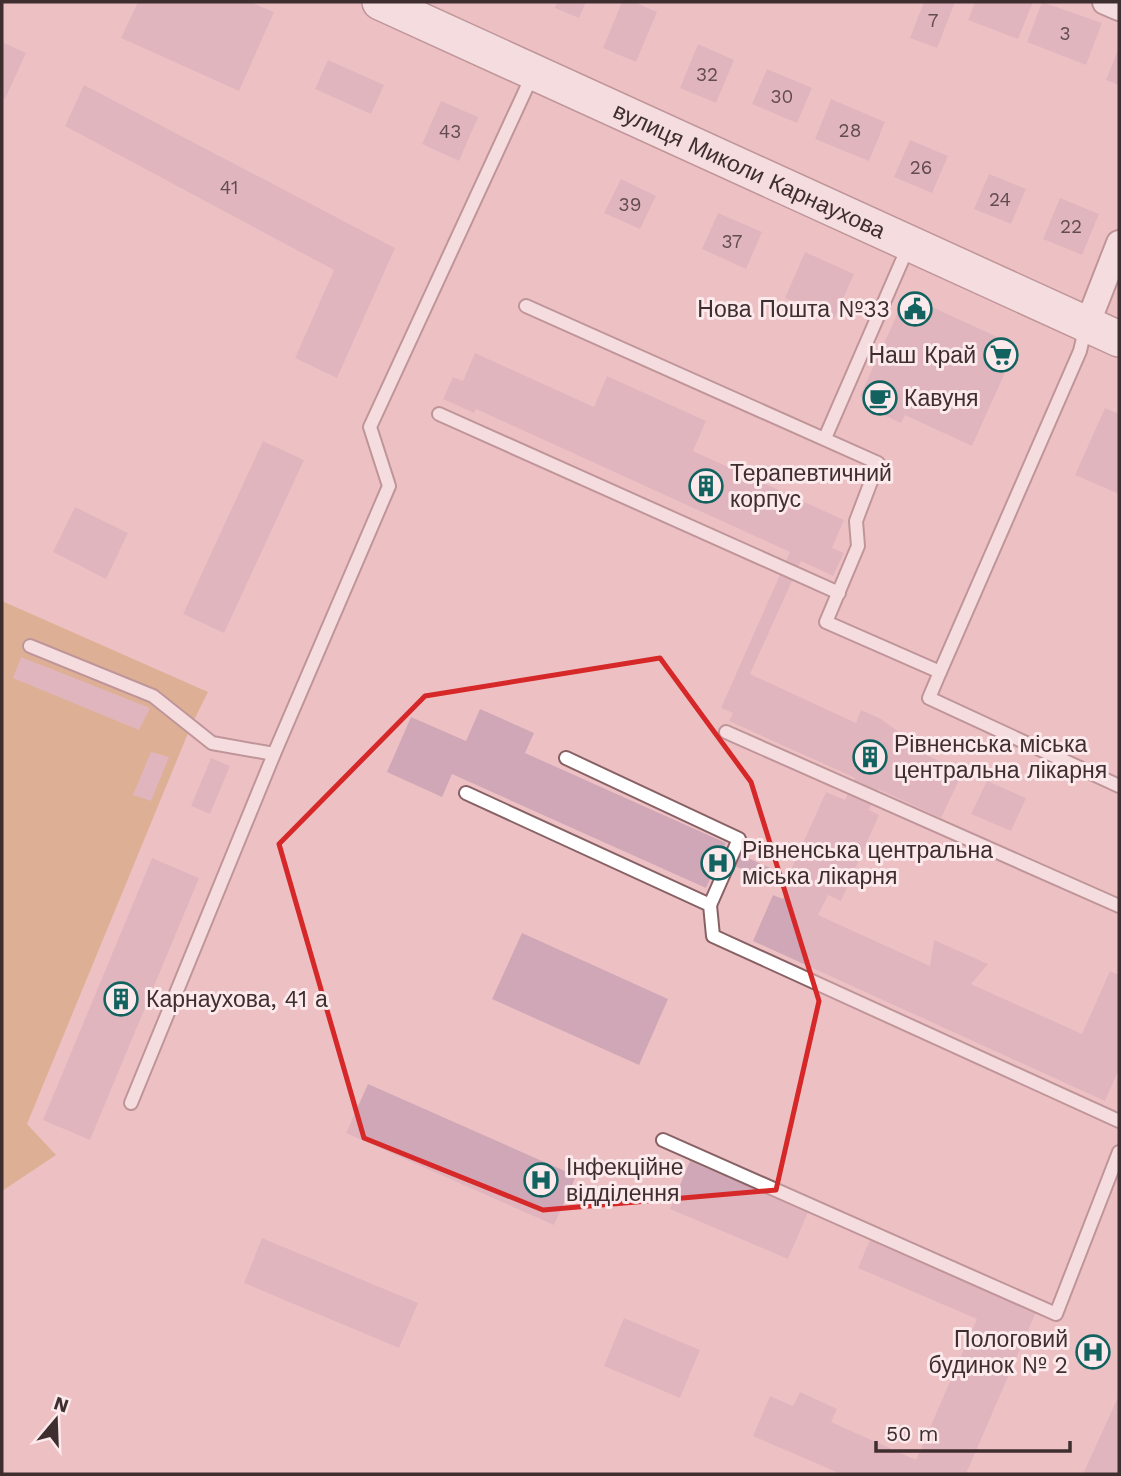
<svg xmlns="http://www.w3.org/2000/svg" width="1121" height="1476" font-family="'Work Sans',sans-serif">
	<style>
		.green { fill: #cb9b5c }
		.building { fill: #d0a7b7 }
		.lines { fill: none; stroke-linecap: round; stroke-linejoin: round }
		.lane-casing { stroke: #886165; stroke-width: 16 }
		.street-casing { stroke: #886165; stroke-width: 28 }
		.secondary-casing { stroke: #886165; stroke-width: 38 }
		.lane { stroke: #fff; stroke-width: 12 }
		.street { stroke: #fff; stroke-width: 24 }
		.secondary { stroke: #fff; stroke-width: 35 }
		.marked { fill: none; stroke: #d62828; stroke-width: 5; stroke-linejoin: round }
		.labels { text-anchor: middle; stroke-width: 6; stroke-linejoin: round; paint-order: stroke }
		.number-label { font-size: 19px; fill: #634c51 }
		.street-label { font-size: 23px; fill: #3f2e2f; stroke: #fce9eb }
		.poi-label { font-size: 23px; fill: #3f2e2f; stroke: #fce9eb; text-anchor: start }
	</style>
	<rect width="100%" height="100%" fill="#edc1c4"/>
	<polygon class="green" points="2,601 208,692 191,726 27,1124 56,1155 2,1191"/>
	<g class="building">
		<polygon points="138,2 250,2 274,12 239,91 121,38"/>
		<polygon points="557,2 586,2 579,18 555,8"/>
		<polygon points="622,2 634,2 657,12 636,62 603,48"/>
		<polygon points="924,2 955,2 937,48 910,38"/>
		<polygon points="975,2 1033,2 1018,39 968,20"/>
		<polygon points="1042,2 1102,23 1086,65 1027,42"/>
		<polygon points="2,42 26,53 5,99 2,97"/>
		<polygon points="698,44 734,60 716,103 680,88"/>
		<polygon points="1119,47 1119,85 1106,80"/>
		<polygon points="328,60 384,85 371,114 315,89"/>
		<polygon points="767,69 812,88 797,123 752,104"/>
		<polygon points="84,85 395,248 337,378 295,358 334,270 65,126"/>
		<polygon points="831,99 885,122 869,161 815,139"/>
		<polygon points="441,101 478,117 459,161 422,144"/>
		<polygon points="910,140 948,156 932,193 894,177"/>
		<polygon points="989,174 1026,189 1011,224 974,209"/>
		<polygon points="621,179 656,196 640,229 604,213"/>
		<polygon points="1060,198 1099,214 1082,255 1043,239"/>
		<polygon points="718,213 762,232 746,269 702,249"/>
		<polygon points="805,252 854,274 834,319 785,298"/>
		<polygon points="906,295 1017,346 972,446 905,415 901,423 866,407 869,400 860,396"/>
		<polygon points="475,353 594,407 607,376 706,421 693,451 844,520 832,548 844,553 833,576 801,561 750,674 856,723 861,710 881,719 903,735 900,743 963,772 941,818 878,789 869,810 879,815 841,901 828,895 818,915 930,966 934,940 988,964 971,984 1082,1034 1110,971 1119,975 1119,1069 1105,1101 753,941 773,895 783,899 787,890 744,870 719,859 706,888 452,774 442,797 387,772 411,717 466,741 480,709 534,733 525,753 726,843 724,847 788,876 826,792 845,800 855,778 729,721 733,713 721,708 790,552 476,409 474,413 443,399 453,377 463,381"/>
		<polygon points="1105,408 1119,414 1119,494 1075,475"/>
		<polygon points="263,441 304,460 224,633 183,614"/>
		<polygon points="75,507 128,533 106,579 53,552"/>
		<polygon points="21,657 150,708 139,730 13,678"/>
		<polygon points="151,752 169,757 151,801 133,795"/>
		<polygon points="211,758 230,766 210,814 191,806"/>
		<polygon points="987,781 1026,798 1011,831 971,814"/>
		<polygon points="152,858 199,878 90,1140 43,1120"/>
		<polygon points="522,933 668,999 639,1065 492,999"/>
		<polygon points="368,1084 576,1176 554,1225 346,1133"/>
		<polygon points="690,1161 808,1212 788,1259 670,1209"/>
		<polygon points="262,1238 418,1303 399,1348 244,1283"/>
		<polygon points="870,1240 1036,1312 966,1474 841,1474 753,1436 770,1396 793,1406 800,1392 837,1409 831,1422 916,1460 977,1319 858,1268"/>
		<polygon points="624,1318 700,1350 680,1398 604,1366"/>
		<polygon points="1119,1395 1119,1474 1083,1474 1104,1428"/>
	</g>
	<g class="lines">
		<defs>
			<g id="lane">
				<polyline points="526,306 878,463 856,521 858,546 826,622 940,672 1080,351 1086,325"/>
				<polyline points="439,414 839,593"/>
				<polyline points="825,438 908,247"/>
				<polyline points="30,646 153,696 212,743 274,754"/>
				<polyline points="940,672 929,698 1119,786"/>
				<polyline points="726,732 1119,906"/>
				<polyline points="566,758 739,839 710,905"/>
				<polyline points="466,793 710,905 713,936 1119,1121"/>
				<polyline points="131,1103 274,754 389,486 370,427 532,76"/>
				<polyline points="663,1140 1056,1314 1119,1152"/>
			</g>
			<g id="street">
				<polyline points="1105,2 1119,8"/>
				<polyline points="1087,325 1119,243"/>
			</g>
			<g id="secondary">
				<path id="s1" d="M 380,2 L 1119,339"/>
			</g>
		</defs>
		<use href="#lane" class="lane-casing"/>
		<use href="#street" class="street-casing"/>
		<use href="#secondary" class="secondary-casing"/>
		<use href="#lane" class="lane"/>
		<use href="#street" class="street"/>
		<use href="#secondary" class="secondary"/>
	</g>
	<path d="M0 0H1121V1476H0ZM 660,658 L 751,782 L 819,1001 L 776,1190 L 543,1210 L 364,1138 L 279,844 L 425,696 Z" fill="#edc1c4" fill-opacity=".55" fill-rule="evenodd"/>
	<path class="marked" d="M 660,658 L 751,782 L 819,1001 L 776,1190 L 543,1210 L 364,1138 L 279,844 L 425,696 Z"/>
	<defs>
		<symbol id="civic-ring" viewBox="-11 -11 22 22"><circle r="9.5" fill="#fce9eb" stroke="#126260" stroke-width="1.5"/><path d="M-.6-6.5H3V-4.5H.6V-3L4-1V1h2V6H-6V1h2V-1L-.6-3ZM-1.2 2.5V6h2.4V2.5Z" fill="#126260"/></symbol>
		<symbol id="supermarket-ring" viewBox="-11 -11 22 22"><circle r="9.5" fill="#fce9eb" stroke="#126260" stroke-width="1.5"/><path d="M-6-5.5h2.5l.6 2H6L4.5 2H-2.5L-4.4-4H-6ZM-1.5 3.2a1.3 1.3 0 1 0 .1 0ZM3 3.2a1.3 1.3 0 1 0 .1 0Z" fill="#126260"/></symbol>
		<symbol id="cafe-ring" viewBox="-11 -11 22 22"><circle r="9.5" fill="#fce9eb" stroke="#126260" stroke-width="1.5"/><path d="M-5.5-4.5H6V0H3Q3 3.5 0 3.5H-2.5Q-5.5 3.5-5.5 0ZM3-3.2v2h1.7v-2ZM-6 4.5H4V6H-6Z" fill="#126260"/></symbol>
		<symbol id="building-ring" viewBox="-11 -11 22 22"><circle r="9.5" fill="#fce9eb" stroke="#126260" stroke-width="1.5"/><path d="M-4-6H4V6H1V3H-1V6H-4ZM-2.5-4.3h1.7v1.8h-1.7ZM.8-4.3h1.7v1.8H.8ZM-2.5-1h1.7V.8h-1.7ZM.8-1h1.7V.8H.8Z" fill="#126260"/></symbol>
		<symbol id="hospital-ring" viewBox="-11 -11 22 22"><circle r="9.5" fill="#fce9eb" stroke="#126260" stroke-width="1.5"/><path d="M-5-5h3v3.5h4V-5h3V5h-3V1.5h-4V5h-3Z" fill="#126260"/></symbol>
	</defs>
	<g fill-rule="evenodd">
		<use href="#civic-ring" x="896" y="290" width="38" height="38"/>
		<use href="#supermarket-ring" x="982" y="336" width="38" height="38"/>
		<use href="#cafe-ring" x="861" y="379" width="38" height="38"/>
		<use href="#building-ring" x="687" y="467" width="38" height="38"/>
		<use href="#building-ring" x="851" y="738" width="38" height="38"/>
		<use href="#hospital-ring" x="699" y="844" width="38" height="38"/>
		<use href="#building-ring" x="102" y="980" width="38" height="38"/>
		<use href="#hospital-ring" x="522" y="1161" width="38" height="38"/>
		<use href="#hospital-ring" x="1074" y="1333" width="38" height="38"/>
	</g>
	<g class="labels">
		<g class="number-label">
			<text x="933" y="27">7</text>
			<text x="1065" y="40">3</text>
			<text x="707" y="81">32</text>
			<text x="782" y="103">30</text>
			<text x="850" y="137">28</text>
			<text x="450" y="138">43</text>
			<text x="921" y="174">26</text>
			<text x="229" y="194">41</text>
			<text x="1000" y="206">24</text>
			<text x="630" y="211">39</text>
			<text x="1071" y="233">22</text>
			<text x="732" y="248">37</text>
		</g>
		<g class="street-label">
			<text dy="8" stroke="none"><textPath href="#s1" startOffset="406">вулиця Миколи Карнаухова</textPath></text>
		</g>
		<g class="poi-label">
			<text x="890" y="317" text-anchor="end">Нова Пошта №33</text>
			<text x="976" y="363" text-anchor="end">Наш Край</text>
			<text x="904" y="406">Кавуня</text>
			<text x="730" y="481">Терапевтичний<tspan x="730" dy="26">корпус</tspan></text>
			<text x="894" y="752">Рівненська міська<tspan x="894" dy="26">центральна лікарня</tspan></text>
			<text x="742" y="858">Рівненська центральна<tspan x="742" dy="26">міська лікарня</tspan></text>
			<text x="146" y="1007">Карнаухова, 41 а</text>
			<text x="566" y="1175">Інфекційне<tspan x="566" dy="26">відділення</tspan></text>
			<text x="1068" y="1347" text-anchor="end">Пологовий<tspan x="1068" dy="26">будинок № 2</tspan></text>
		</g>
	</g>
	<rect width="1121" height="1476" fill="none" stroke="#3f2e2f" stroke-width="7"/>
	<g transform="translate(56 1420) rotate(19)" stroke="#fce9eb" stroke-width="5" paint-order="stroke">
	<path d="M0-5L12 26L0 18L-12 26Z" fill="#3f2e2f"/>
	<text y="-10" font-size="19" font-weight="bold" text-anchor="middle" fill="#3f2e2f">N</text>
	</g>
	<path d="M876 1441v10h194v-10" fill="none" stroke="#3f2e2f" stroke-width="3.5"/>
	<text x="886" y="1441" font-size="21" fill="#3f2e2f" stroke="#fce9eb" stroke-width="5" paint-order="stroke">50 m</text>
</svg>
